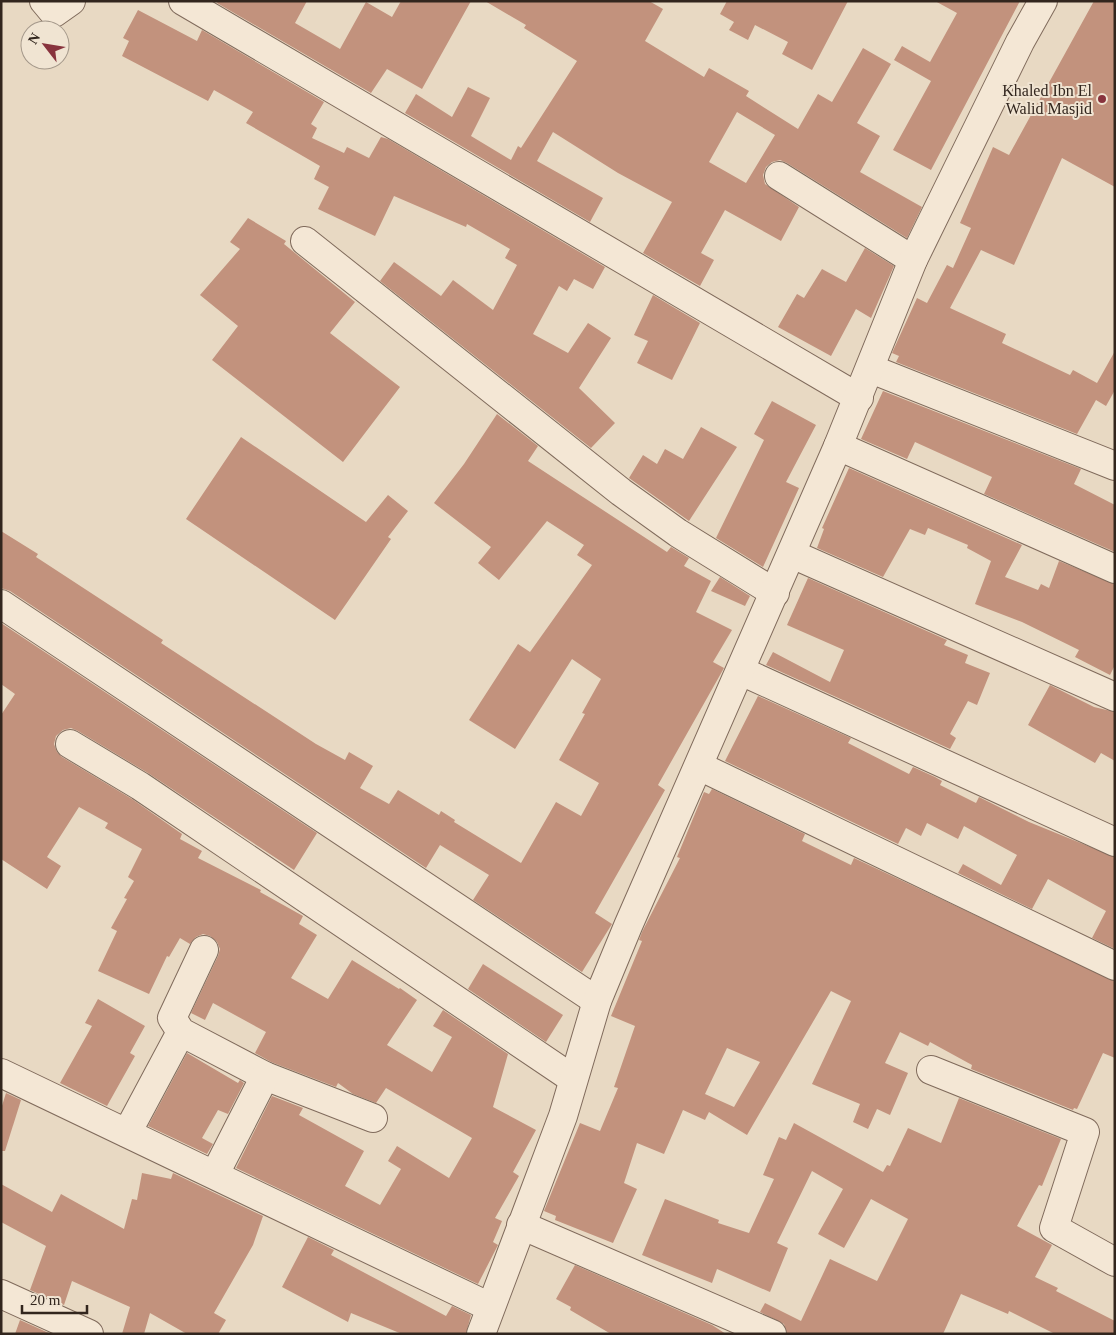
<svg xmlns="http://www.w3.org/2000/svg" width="1116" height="1335" font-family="'Times New Roman',serif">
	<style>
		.building { fill: #c2927d; fill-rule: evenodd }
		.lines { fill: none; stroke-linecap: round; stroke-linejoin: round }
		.minor-casing { stroke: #806b5c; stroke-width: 30 }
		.minor { stroke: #f4e7d5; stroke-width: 28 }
		.poi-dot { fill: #88333d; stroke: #f0e4d2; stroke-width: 2 }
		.labels { text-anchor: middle; stroke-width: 4; stroke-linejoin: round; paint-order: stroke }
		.poi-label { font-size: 16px; fill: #32261e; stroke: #f0e4d2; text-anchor: end }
	</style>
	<rect width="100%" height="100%" fill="#e8d9c3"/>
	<g class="building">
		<polygon points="218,1 307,1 295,23 340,49 366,2 392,17 401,1 471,1 422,89 387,69 371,93 217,3"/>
		<path d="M 485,1 L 649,1 L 663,9 L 645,41 L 704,77 L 709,68 L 749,91 L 746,96 L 798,129 L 818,94 L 832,102 L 863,48 L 891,64 L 857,123 L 880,136 L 860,172 L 922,207 L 907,238 L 787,163 L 780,160 L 772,162 L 766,167 L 763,175 L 765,184 L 799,207 L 781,241 L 725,210 L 701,253 L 714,260 L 700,286 L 643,253 L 672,202 L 618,173 L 553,132 L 537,161 L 603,198 L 590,222 L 405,113 L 416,94 L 452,117 L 468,87 L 490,98 L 471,136 L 511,160 L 518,146 L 521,148 L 577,61 L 524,28 L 526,25 ZM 737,112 L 775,135 L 746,183 L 709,162 Z"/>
		<polygon points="727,1 848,1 812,70 782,54 788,42 755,25 748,40 729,30 734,22 720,14"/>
		<polygon points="935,1 1020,1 931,170 893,150 931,81 894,60 902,46 930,62 957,13"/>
		<polygon points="1094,1 1115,1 1115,187 1062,158 1014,265 981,250 950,308 1006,334 1002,343 1070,375 1073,370 1097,383 1115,351 1115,390 1106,406 1096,400 1077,434 896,362 899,356 892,353 917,298 927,303 947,265 953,268 971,228 960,223 993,147 1009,155"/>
		<polygon points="138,10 197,41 202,30 324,102 311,124 317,128 312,138 344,153 347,147 369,158 381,137 388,139 605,267 593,289 574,279 567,291 559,286 533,334 568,353 588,323 611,338 579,388 615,423 591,448 380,281 394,262 441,296 453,280 493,310 517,265 505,258 510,249 467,224 466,227 394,196 375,236 318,209 329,187 314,179 320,166 246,123 253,112 214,90 208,101 122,56 129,41 123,38"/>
		<polygon points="248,218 286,241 284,244 355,302 330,333 400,387 343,462 212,360 238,326 200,295 240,249 230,242"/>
		<polygon points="865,248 894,266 871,318 856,309 831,356 778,327 797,294 804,298 822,269 846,282"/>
		<polygon points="653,295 700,323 672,380 637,363 648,341 634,335"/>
		<polygon points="883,391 1081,469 1074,484 1115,505 1115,552 984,494 992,477 915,442 907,459 861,439"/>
		<polygon points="772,401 816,425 786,482 799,488 763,567 716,538 764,440 754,434"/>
		<polygon points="497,414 538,446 528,461 667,552 671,547 689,558 684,566 711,581 696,612 732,630 713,662 724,668 658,785 665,790 595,913 612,924 582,972 473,900 489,875 440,845 426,868 10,591 1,588 1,531 38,554 36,557 163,640 161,643 316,744 345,760 349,752 373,766 360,788 389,804 398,790 439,815 441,811 455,820 454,822 521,863 556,802 581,816 599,783 559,760 585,714 582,713 601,679 572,659 515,749 469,720 518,644 530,652 592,565 577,555 584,545 547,521 499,580 478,563 491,547 434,503 464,464"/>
		<polygon points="701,427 737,447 689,521 629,478 643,455 657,464 665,449 683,459"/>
		<polygon points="241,437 366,522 388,495 408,511 388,537 391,539 335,620 186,519"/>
		<polygon points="849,468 1022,545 1005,577 1038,590 1041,584 1049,588 1059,561 1115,584 1115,665 1110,675 1075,657 1079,650 1022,622 975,604 991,561 967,548 968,545 928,528 925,535 910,529 883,577 817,548 824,529 822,528"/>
		<polygon points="720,577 750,596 745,606 711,591"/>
		<polygon points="808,578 947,640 944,645 968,655 965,663 990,673 977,705 968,701 950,734 956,738 950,749 766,665 773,652 830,682 844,650 787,625"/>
		<polygon points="1,623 317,833 294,870 148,773 78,731 71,728 63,730 56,736 54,744 57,752 62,757 132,799 182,834 180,839 202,851 198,858 261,890 260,892 303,916 299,924 317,935 291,978 328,999 352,960 399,989 400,988 417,1000 387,1045 432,1072 452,1037 433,1026 443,1010 508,1054 493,1107 536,1130 513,1172 519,1176 495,1218 502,1221 493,1242 498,1245 478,1284 236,1168 272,1096 303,1108 299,1115 364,1151 345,1186 380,1205 401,1169 388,1161 397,1146 449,1178 472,1138 386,1088 376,1103 353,1094 338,1083 336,1087 271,1062 255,1053 266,1032 213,1003 205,1020 191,1013 218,956 220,949 217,942 210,936 203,934 196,937 190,944 180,938 169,957 167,956 149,994 98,971 117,931 111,928 127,899 124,898 134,881 128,877 142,849 105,828 108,823 79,807 47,857 61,866 47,889 1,859 1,715 15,694 1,684"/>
		<polygon points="1050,685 1094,707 1115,712 1115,761 1101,753 1095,763 1028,725"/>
		<polygon points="758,696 851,738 848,743 909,774 913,767 935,777 942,781 940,785 976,803 979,797 1029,822 1115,857 1115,949 1092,938 1106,911 1048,879 1032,909 958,873 963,864 1001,885 1017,855 964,826 958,839 927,823 921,836 906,828 898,844 725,761"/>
		<path d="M 712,789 L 805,834 L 802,841 L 851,865 L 854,858 L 1115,981 L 1115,1058 L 1103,1053 L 1077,1109 L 1074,1108 L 1073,1110 L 971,1069 L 972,1065 L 930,1042 L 928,1046 L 900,1032 L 885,1063 L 908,1073 L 890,1115 L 877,1109 L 868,1129 L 853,1122 L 860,1104 L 812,1084 L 851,1001 L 831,991 L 747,1135 L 709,1112 L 705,1120 L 683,1110 L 664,1154 L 637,1143 L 624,1183 L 637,1189 L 613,1243 L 555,1220 L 556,1216 L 544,1211 L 580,1123 L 600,1131 L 618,1088 L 614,1087 L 635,1026 L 611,1016 L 642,941 L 639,940 L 642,932 L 680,858 L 677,857 L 704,792 L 709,794 ZM 727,1048 L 760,1062 L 734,1107 L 705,1094 Z"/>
		<polygon points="483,964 563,1015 546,1042 468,989"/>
		<polygon points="98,999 145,1026 130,1053 135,1056 107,1106 60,1083 92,1026 85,1023"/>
		<polygon points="187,1053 238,1083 240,1080 244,1083 228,1114 218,1110 202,1138 213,1144 207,1154 148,1126"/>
		<polygon points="6,1093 21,1100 5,1151 1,1151 1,1109"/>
		<polygon points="959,1098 1061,1139 1042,1186 1039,1185 1017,1226 1052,1245 1035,1277 1058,1288 1056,1291 1115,1321 1115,1334 1055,1334 1009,1311 1008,1314 961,1294 943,1334 787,1334 784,1324 760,1312 765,1303 801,1321 830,1259 877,1281 908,1219 871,1199 844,1248 818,1234 843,1189 812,1171 777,1243 788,1248 770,1292 717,1269 712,1283 642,1255 665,1199 719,1220 718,1223 749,1233 774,1179 763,1175 779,1137 786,1140 794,1123 883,1172 887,1165 890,1166 908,1128 941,1143"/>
		<polygon points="142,1173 171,1179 173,1173 263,1216 253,1245 214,1313 226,1320 218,1334 187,1334 150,1313 144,1334 122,1334 130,1307 72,1281 64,1305 30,1290 46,1246 1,1222 1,1184 52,1212 61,1194 124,1229 132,1199 137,1200"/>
		<polygon points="308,1237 334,1250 331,1255 446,1316 452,1306 471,1315 466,1334 402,1334 351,1313 348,1322 282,1287"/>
		<polygon points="575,1265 712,1325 726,1334 611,1334 570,1310 571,1307 556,1299"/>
		<polygon points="20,1320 51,1334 15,1334"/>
	</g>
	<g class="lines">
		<defs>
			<g id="minor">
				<polyline points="44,1 54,13 71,1"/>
				<polyline points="183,1 859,398"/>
				<polyline points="779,176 913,260"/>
				<polyline points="305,241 621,492 678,533 775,593"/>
				<polyline points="871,369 1115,466"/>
				<polyline points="838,446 1115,569"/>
				<polyline points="792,554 1115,697"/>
				<polyline points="1,604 597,1001"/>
				<polyline points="741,671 1115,842"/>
				<polyline points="70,744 140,786 573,1079"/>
				<polyline points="699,766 1115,966"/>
				<polyline points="204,950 172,1018 181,1032 265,1076 373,1118"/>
				<polyline points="931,1070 1085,1132 1054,1228 1115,1262"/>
				<polyline points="1,1073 490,1307"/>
				<polyline points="127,1133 181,1032"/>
				<polyline points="215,1174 265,1076"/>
				<polyline points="521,1225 772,1334"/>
				<polyline points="1,1294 89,1334"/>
				<polyline points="481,1334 563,1116 597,1001 628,926 838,446 913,260 1020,42 1043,1"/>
			</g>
		</defs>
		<use href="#minor" class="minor-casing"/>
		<use href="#minor" class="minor"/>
	</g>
	<circle class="poi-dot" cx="1102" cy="99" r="5"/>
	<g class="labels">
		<g class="poi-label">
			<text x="1092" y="96">Khaled Ibn El<tspan x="1092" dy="18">Walid Masjid</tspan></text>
		</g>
	</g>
	<rect width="1116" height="1335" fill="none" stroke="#32261e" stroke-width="5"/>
	<g transform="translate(45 45) rotate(301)"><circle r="24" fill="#f0e4d2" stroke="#a4988a"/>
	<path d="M0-4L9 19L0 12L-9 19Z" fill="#88333d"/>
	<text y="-8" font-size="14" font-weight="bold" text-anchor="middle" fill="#32261e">N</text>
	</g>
	<path d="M22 1305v8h65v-8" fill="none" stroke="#32261e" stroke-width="2.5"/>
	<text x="30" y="1305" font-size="15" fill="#32261e" stroke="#f0e4d2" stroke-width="4" paint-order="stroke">20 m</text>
</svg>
